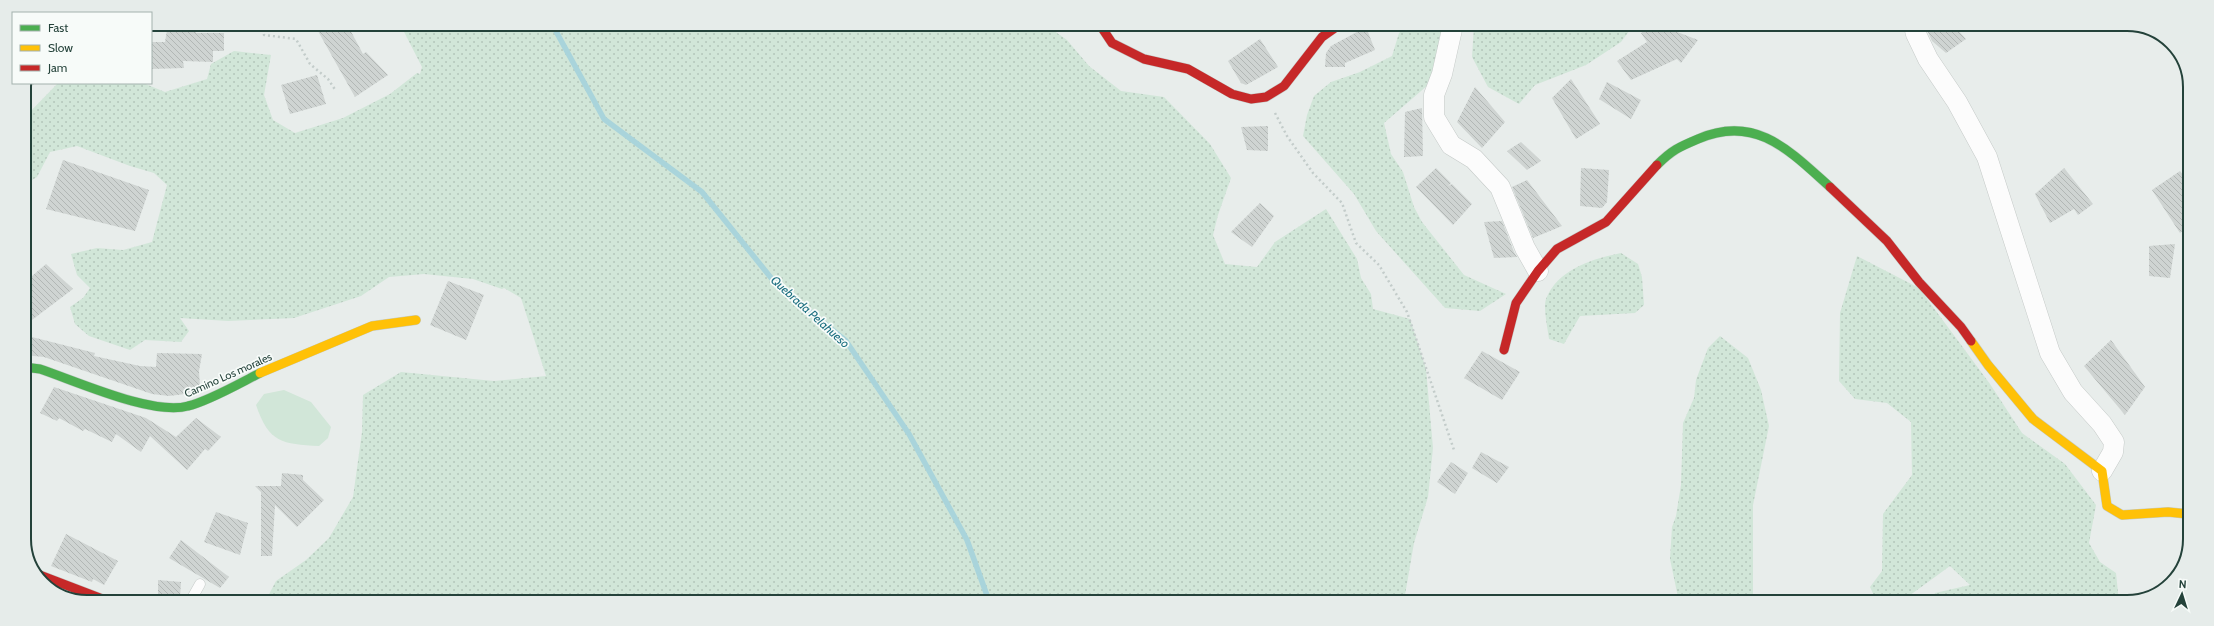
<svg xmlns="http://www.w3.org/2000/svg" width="2214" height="626" font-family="Cabin,sans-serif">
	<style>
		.grass { fill: url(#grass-dots) }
		.park { fill: #d1e6d8 }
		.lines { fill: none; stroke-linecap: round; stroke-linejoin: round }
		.stream { stroke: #a9d4db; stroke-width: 5.5 }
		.building { fill: url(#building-back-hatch) }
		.lane-casing { stroke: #c5cac8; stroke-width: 11 }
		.street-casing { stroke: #c5cac8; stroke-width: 21 }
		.fast-casing { stroke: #c3cbc8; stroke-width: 10 }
		.slow-casing { stroke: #c3cbc8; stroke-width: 10 }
		.jam-casing { stroke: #c3cbc8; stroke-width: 10 }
		.path { stroke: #c3ccca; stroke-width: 2.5; stroke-dasharray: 2 3; stroke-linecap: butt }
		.lane { stroke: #fcfcfc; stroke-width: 10 }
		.street { stroke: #fcfcfc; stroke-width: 20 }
		.fast { stroke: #4caf50; stroke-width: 9 }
		.slow { stroke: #ffc107; stroke-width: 9 }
		.jam { stroke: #c62828; stroke-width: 9 }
		.labels { text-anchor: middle; stroke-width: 3.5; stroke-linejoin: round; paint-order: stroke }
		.street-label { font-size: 11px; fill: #24423a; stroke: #f7fbf9 }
		.water-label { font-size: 12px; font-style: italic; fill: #1c6f80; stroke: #f7fbf9 }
		.rim { fill: none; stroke: #24423a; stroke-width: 2 }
	</style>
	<defs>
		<pattern id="grass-dots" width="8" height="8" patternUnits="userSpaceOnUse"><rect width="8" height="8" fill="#d1e6d8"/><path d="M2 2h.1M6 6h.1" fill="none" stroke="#b3c6ba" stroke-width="1.8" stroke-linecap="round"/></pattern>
		<pattern id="building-back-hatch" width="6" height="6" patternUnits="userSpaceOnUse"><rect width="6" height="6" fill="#cfd4d2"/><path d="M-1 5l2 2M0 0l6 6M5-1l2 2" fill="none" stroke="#b2b7b5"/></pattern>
	</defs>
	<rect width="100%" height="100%" fill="#e8edeb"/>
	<g class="grass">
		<polygon points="400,24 1046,25 1067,40 1089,66 1121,91 1164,97 1210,144 1231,178 1218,215 1213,235 1225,264 1257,267 1275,242 1326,209 1357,259 1361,278 1371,294 1373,309 1410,319 1426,369 1433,448 1428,497 1414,543 1405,595 1407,601 266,600 276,581 306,560 329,538 353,497 362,432 363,395 401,372 494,381 546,376 521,298 504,288 502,289 473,279 424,274 389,277 361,296 294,318 228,321 180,318 189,331 181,342 145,340 130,350 89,336 75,324 70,307 83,298 90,288 77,275 71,254 97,248 123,250 152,242 167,185 154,173 130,166 77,146 50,152 37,177 24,185 24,118 58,83 143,83 165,92 207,79 211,64 234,51 271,55 264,95 273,120 295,133 343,118 390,94 417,73 420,74 422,67"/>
		<polygon points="1409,25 1450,25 1428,85 1384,123 1391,154 1403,172 1414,207 1422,222 1464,275 1506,294 1480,311 1445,308 1376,231 1354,194 1303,136 1307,115 1314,96 1331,82 1360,72 1392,56 1399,33"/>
		<polygon points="1474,25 1633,26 1621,42 1586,65 1535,85 1519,104 1488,87 1472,57"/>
		<path d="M 1621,253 L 1638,264 L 1642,277 L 1644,305 L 1635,313 L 1580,316 L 1564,344 L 1549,339 C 1548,330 1543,308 1546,299 C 1558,269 1592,259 1621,253 Z"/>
		<polygon points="1857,256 1919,288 1990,384 2022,433 2065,464 2096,505 2089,543 2100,562 2116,573 2119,602 1931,602 1935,593 1970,585 1950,566 1902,601 1877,602 1870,587 1882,571 1883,514 1912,475 1911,422 1887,403 1855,399 1839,381 1840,313"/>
		<polygon points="1720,336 1748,358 1761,390 1769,426 1753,505 1753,602 1679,602 1670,559 1672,527 1676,516 1681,485 1683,423 1694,398 1696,380 1708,348"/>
	</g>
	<path class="park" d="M 284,390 L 311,402 L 331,427 L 328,438 L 319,446 C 282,444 269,443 256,405 L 264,394 Z"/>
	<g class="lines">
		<polyline class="stream" points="552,24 604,119 702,192 776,284 846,341 909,434 967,540 989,601"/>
	</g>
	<g class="building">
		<polygon points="168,24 196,24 196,33 224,33 224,51 213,51 213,62 183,61 184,68 151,69 151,42 165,42"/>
		<polygon points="314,24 347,24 363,54 366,52 388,75 355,97"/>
		<polygon points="1651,26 1668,26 1672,30 1698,40 1681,63 1677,59 1631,80 1617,61 1647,42 1641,33"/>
		<polygon points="1934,26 1954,26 1966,39 1946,53 1932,41 1927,30"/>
		<polygon points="1366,27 1375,50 1345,63 1345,67 1325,67 1326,53 1331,46"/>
		<polygon points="1260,39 1278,67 1246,85 1241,83 1228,61"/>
		<polygon points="317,75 326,104 290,114 281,85"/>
		<polygon points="1571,79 1600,124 1576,139 1552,98"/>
		<polygon points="1607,82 1641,100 1631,119 1599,99"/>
		<polygon points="1475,87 1505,122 1482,148 1457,122"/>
		<polygon points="1422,108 1423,156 1404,157 1405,112"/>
		<polygon points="1268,126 1268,151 1247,150 1241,127"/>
		<polygon points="1521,142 1541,161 1527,170 1507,151"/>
		<polygon points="63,160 149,190 135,231 46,209"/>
		<polygon points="1436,168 1451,183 1448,186 1452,184 1472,204 1453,225 1416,187"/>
		<polygon points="1581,168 1609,170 1607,202 1602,208 1580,206"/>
		<polygon points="2064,168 2093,204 2078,215 2074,209 2050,223 2035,194"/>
		<polygon points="2180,171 2189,182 2189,225 2180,233 2152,190"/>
		<polygon points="1527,180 1562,226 1533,238 1512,187"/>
		<polygon points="1260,203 1274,216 1252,247 1231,232"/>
		<polygon points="1502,221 1514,252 1517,257 1494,258 1484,222"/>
		<polygon points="2175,244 2170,278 2149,276 2149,246"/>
		<polygon points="46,264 73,289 24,326 24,283"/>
		<polygon points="448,281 484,295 466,340 430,325"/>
		<polygon points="24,335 95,353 94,356 140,366 156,367 157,353 202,354 199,371 200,387 185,394 169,396 152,394 44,357 24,355"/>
		<polygon points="2111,340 2145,387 2125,415 2084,366"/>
		<polygon points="1482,351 1520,372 1502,400 1464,378"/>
		<polygon points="54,387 146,418 176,437 196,418 221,437 208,451 205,449 187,470 150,436 141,452 116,434 112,442 85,429 83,431 59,418 57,421 40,413"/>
		<polygon points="1481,452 1509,467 1497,483 1472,468"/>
		<polygon points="1451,462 1468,473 1455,494 1437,482"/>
		<polygon points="282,473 303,475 303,480 324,500 297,527 275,505 272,556 261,556 261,492 255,486 281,486"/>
		<polygon points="216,512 248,523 240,555 204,542"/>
		<polygon points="66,534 118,561 104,585 93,579 92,582 51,566"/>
		<polygon points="181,540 229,577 220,588 169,558"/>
		<polygon points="158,580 181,582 180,598 158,597"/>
	</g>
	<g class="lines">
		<defs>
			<polyline id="lane" points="191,600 200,584"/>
			<g id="street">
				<polyline points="1453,25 1442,74 1434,95 1434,117 1451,145 1474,159 1500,187 1525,248 1538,271"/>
				<polyline points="1914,26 1916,34 1928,59 1957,102 1987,157 2050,353 2073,392 2102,424 2114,442 2113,452 2102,471"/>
			</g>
			<g id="fast">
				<path d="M 1657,165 C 1672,150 1679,147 1698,139 C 1755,114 1789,150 1830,187"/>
				<path d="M 24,367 L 40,369 C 76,381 153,416 188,406 C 209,401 240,383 260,373"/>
			</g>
			<g id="slow">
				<polyline points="1971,341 1988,365 2033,419 2102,471 2107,506 2122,515 2168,512 2188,514"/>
				<polyline points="260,373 372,326 416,320"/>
			</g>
			<g id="jam">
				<polyline points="1100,25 1112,43 1144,59 1188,69 1232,94 1251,99 1266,97 1284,86 1322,37 1339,25"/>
				<polyline points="1830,187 1887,241 1919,282 1961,327 1971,341"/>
				<polyline points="1504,350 1516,303 1538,271 1557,249 1606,222 1657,165"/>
				<polyline points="37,574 105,600"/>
			</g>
		</defs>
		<use href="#lane" class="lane-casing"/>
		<use href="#street" class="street-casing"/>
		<use href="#fast" class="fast-casing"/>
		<use href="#slow" class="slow-casing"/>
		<use href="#jam" class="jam-casing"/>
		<g class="path">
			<polyline points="264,24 264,35 296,39 310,64 328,79 336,91"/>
			<polyline points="24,97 33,83"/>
			<polyline points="1275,113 1287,136 1313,173 1342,203 1356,243 1379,265 1407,312 1454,450"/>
		</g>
		<use href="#lane" class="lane"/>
		<use href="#street" class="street"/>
		<use href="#fast" class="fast"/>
		<use href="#slow" class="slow"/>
		<use href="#jam" class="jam"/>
	</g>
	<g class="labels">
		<g class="street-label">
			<text transform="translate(228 375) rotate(-24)" y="4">Camino Los morales</text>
		</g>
		<g class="water-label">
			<text transform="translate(810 312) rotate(42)" y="4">Quebrada Pelahueso</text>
		</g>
	</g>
	<path d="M0 0H2214V626H0ZM87 31H2127A56 56 0 0 1 2183 87V539A56 56 0 0 1 2127 595H87A56 56 0 0 1 31 539V87A56 56 0 0 1 87 31Z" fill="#e6ecea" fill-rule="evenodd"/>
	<path class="rim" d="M87 31H2127A56 56 0 0 1 2183 87V539A56 56 0 0 1 2127 595H87A56 56 0 0 1 31 539V87A56 56 0 0 1 87 31Z"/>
	<rect x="12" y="12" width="140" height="72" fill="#f7fbf9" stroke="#a3b1ad"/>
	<rect x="20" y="25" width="20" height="6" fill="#4caf50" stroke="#a3b1ad"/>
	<text x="48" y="32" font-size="12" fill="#24423a">Fast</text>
	<rect x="20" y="45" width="20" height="6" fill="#ffc107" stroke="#a3b1ad"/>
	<text x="48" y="52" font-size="12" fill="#24423a">Slow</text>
	<rect x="20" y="65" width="20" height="6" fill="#c62828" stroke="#a3b1ad"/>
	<text x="48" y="72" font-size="12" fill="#24423a">Jam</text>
	<g transform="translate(2182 594) rotate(4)" stroke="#f7fbf9" stroke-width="3" paint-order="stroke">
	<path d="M0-3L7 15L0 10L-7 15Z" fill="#24423a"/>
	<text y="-6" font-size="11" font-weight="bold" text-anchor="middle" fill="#24423a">N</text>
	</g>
</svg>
